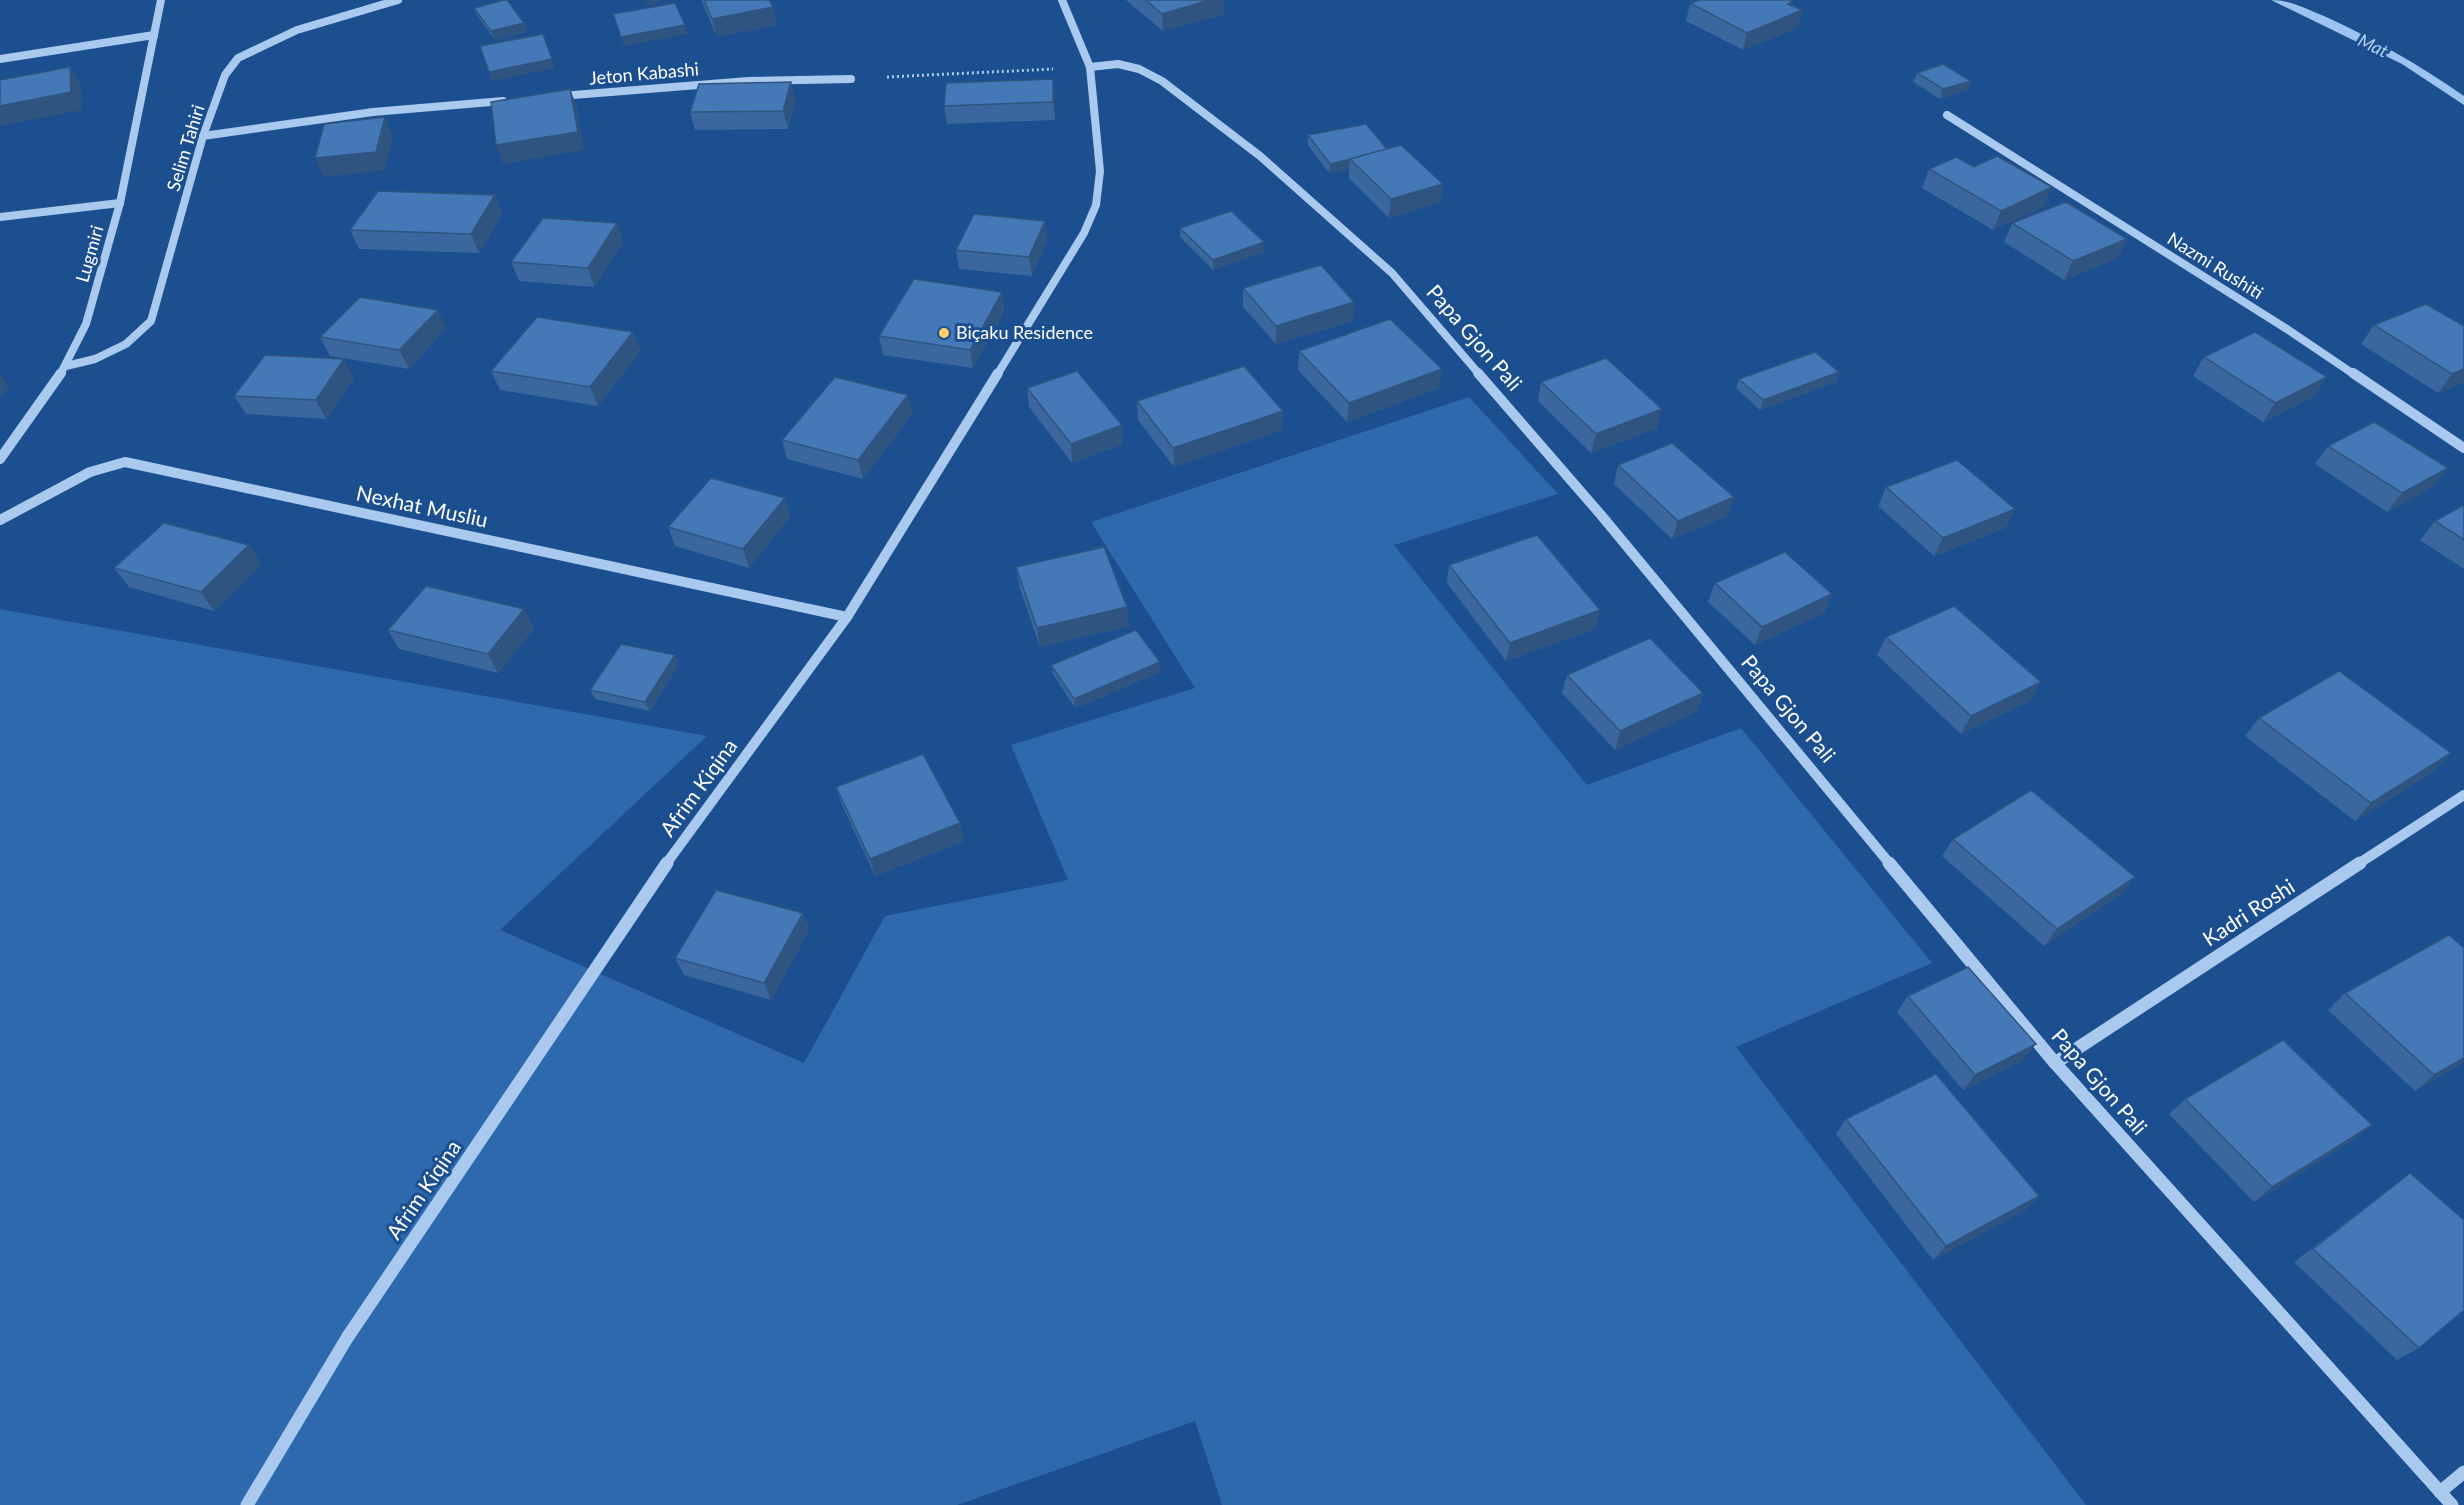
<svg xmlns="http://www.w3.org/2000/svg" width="2464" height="1505" font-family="Lato,sans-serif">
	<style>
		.green { fill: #2e69ad }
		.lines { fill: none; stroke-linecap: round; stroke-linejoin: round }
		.stream { fill: #9cc4f0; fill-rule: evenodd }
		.path { stroke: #a9c9ee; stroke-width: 3; stroke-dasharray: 2 3; stroke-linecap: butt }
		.minor-far2 { stroke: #a9c9ee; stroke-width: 8 }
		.minor-far1 { stroke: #a9c9ee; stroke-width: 10 }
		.minor { stroke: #a9c9ee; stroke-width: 13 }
		.wall { fill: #3a679d }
		.shaded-wall { fill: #305480 }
		.building { fill: #4478b7; stroke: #305480; stroke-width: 1.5 }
		.poi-dot { fill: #ffd166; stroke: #1b4f8f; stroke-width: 2 }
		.labels { text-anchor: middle; stroke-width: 6; stroke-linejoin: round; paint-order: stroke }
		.far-water-label { font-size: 18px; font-style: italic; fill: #b5d3f5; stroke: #1b4f8f }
		.far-street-label { font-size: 18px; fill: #fff; stroke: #1b4f8f }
		.far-poi-label { font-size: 18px; fill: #fff; stroke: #1b4f8f; text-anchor: start }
		.street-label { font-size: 21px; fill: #fff; stroke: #1b4f8f }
	</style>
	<rect width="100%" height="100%" fill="#1b4f8f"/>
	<polygon class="green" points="1469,397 1558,494 1394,545 1587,785 1741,728 1932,963 1736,1047 2086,1505 1222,1505 1195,1421 957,1505 0,1505 0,609 707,736 500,930 804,1063 885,916 1068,880 1011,745 1195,688 1091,522"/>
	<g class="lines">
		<path class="stream" d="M 2271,0 C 2291,0 2306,9 2324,16 C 2373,38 2419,65 2464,96 L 2464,105 L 2402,64 Z"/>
		<polyline class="path" points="887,77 1053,69"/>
		<g class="minor-far2">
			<polyline points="0,59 154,35"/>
			<polyline points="1090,67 1118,64 1139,69 1162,81 1260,156 1392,273 1480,375"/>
			<polyline points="561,96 748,81 851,79"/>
			<polyline points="1947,115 2287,329 2355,375"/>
			<polyline points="203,136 373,112 503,101"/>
			<polyline points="0,217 120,203"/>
			<polyline points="66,366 95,359 126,344 151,321 203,136 225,75 238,58 297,30 398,0"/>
			<polyline points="60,375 86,324 120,203 161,0"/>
			<polyline points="997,375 1084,233 1096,205 1100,171 1090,67 1062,0"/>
		</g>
		<g class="minor-far1">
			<polyline points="1478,373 1601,515 1890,864"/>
			<polyline points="2353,373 2464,448"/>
			<polyline points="0,459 61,373"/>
			<polyline points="0,520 90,472 125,462 847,617"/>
			<polyline points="666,864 847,617 998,373"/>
			<polyline points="2358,864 2464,795"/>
		</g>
		<g class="minor">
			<polyline points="1889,863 2055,1063 2452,1505"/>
			<polyline points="2055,1063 2360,863"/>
			<polyline points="2440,1492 2464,1472"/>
			<polyline points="247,1505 347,1338 667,863"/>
		</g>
	</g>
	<g class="wall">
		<polygon points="701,0 769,0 773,7 777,25 717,37"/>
		<polygon points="1126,0 1224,0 1224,14 1163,31"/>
		<polygon points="1690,3 1792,5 1802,10 1797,28 1743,50 1686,21"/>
		<polygon points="474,8 524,23 527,32 495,40 478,17"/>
		<polygon points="1917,73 1971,81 1967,90 1940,99 1913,82"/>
		<polygon points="1055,97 1055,120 947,124 944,106"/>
		<polygon points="795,101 788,129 695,130 690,112"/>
		<polygon points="1308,135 1387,149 1441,202 1389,218 1349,178 1349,169 1329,173 1308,145"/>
		<polygon points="1929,169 2044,206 1993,230 1922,188"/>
		<polygon points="495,195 502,214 479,253 359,249 350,230"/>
		<polygon points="1045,221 1047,240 1032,276 959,269 956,250"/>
		<polygon points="2012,223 2118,258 2064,280 2004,242"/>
		<polygon points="1180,228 1264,242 1264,252 1213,270 1180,237"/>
		<polygon points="623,242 594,287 519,281 511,262"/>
		<polygon points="1243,288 1353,321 1276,344 1243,307"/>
		<polygon points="1002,292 1004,311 973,368 883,355 879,336"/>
		<polygon points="2374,325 2464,326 2464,382 2438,393 2361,344"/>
		<polygon points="446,328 409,369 330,356 320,337"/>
		<polygon points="633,332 640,351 598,406 500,390 491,371"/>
		<polygon points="1299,351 1439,388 1347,422 1298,370"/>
		<polygon points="2204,357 2315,396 2263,422 2193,376"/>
		<polygon points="1839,372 1836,382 1760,410 1736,388 1739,379"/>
		<polygon points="354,378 326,419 246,414 234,396"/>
		<polygon points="1541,382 1657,428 1591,453 1538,401"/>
		<polygon points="1027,388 1123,444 1072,463 1029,407"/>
		<polygon points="1137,401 1283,411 1282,430 1174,467 1138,420"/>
		<polygon points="912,414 863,479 787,459 782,440"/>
		<polygon points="2328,446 2433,487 2387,512 2315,464"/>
		<polygon points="1618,465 1734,497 1728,516 1672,539 1614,484"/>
		<polygon points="1886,487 2015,509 2005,528 1934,556 1878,506"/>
		<polygon points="785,498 790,516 749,568 675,546 668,527"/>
		<polygon points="2464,505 2464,569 2420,540 2435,521"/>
		<polygon points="249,545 261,564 214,611 129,587 114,568"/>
		<polygon points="1449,565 1595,629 1506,661 1447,583"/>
		<polygon points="1016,567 1129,626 1040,647 1019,586"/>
		<polygon points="1715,583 1832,594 1824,613 1755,645 1708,602"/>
		<polygon points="524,609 534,628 498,673 399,649 388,630"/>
		<polygon points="1886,637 2030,701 1961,734 1877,655"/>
		<polygon points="679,664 650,711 595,699 590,690"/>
		<polygon points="1051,665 1161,672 1075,708 1053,674"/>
		<polygon points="1567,675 1703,693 1697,711 1615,750 1562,693"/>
		<polygon points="2259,718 2451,753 2434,771 2355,821 2245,736"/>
		<polygon points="836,787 964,841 875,876 842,805"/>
		<polygon points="1953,839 2135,877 2121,894 2044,946 1942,856"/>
		<polygon points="803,913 809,930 771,1000 684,975 675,958"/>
		<polygon points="2345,993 2464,1062 2415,1091 2328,1010"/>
		<polygon points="1908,996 2023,1060 1963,1090 1897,1012"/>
		<polygon points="2185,1099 2372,1125 2353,1140 2254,1202 2169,1114"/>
		<polygon points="1846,1119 2039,1196 2025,1210 1933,1260 1836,1134"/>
		<polygon points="2410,1173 2419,1348 2397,1360 2294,1262"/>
	</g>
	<g class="shaded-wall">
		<polygon points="646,0 666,0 648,5"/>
		<polygon points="1210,0 1224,0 1224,14 1163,31 1162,14"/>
		<polygon points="1793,0 1789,15 1802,10 1797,28 1743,50 1747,33"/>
		<polygon points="773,7 777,25 717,37 712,19"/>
		<polygon points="524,23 527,32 495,40 491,31"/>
		<polygon points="685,25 687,34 624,46 621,37"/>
		<polygon points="552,59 555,68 492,81 489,72"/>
		<polygon points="70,67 81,85 82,110 0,126 0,106"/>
		<polygon points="1053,79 1055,97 1055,120 1053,102"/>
		<polygon points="1971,81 1967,90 1940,99 1943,89"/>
		<polygon points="791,82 795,101 788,129 783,111"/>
		<polygon points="570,89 577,107 584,150 503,164 496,145"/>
		<polygon points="385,117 393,136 385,170 324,177 315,158"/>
		<polygon points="1389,151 1350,159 1349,169 1329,173 1330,164"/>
		<polygon points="1443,184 1441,202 1389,218 1391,199"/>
		<polygon points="2052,187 2044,206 1993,230 2001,211"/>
		<polygon points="495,195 502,214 479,253 471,234"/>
		<polygon points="1045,221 1047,240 1032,276 1029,257"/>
		<polygon points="617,223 623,242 594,287 588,268"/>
		<polygon points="2127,239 2118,258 2064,280 2073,261"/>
		<polygon points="1264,242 1264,252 1213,270 1213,260"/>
		<polygon points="1002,292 1004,311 973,368 970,350"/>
		<polygon points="1354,302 1353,321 1276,344 1276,326"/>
		<polygon points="438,310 446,328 409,369 399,350"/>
		<polygon points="633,332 640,351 598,406 590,387"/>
		<polygon points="344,359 354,378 326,419 316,400"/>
		<polygon points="1442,369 1439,388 1347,422 1349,403"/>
		<polygon points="2464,369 2464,382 2438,393 2452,374"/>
		<polygon points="1839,372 1836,382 1760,410 1763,400"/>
		<polygon points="0,374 9,387 0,398"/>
		<polygon points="2327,377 2315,396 2263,422 2275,403"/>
		<polygon points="908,395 912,414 863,479 858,460"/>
		<polygon points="1662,409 1657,428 1591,453 1596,434"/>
		<polygon points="1283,411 1282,430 1174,467 1173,448"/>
		<polygon points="1122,425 1123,444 1072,463 1071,444"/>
		<polygon points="2448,468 2433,487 2387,512 2402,493"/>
		<polygon points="1734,497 1728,516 1672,539 1678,521"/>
		<polygon points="785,498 790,516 749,568 743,549"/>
		<polygon points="2015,509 2005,528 1934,556 1943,538"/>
		<polygon points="249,545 261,564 214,611 201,592"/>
		<polygon points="1832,594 1824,613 1755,645 1762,627"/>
		<polygon points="1127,607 1129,626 1040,647 1037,628"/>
		<polygon points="524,609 534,628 498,673 488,654"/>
		<polygon points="1600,610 1595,629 1506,661 1510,643"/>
		<polygon points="675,655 679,664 650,711 645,702"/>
		<polygon points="1160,662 1161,672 1075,708 1074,699"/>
		<polygon points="2041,682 2030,701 1961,734 1971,716"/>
		<polygon points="1703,693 1697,711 1615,750 1620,731"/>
		<polygon points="2451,753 2434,771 2355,821 2371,803"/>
		<polygon points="960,823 964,841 875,876 870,859"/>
		<polygon points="2135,877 2121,894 2044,946 2057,929"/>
		<polygon points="803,913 809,930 771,1000 764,983"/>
		<polygon points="2036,1044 2023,1060 1963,1090 1975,1075"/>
		<polygon points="2464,1058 2464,1062 2415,1091 2434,1075"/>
		<polygon points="2372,1125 2353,1140 2254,1202 2272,1187"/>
		<polygon points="2039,1196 2025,1210 1933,1260 1946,1246"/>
	</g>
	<g class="building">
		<polygon points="504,0 507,0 524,23 491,31 474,8"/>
		<polygon points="704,0 769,0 773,7 712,19"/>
		<polygon points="1146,0 1210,0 1162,14"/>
		<polygon points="1700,0 1793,0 1788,4 1802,10 1747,33 1690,3"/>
		<polygon points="675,3 685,25 621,37 613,14"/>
		<polygon points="543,34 552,59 489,72 480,46"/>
		<polygon points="1943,64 1971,81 1943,89 1917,73"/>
		<polygon points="70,67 71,92 0,106 0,80"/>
		<polygon points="1053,79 1053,102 944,106 946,83"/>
		<polygon points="791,82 783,111 690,112 699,84"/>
		<polygon points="570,89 578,132 496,145 491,102"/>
		<polygon points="385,117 376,152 315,158 324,124"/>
		<polygon points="1366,124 1387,149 1351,159 1330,164 1308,135"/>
		<polygon points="1401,145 1443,184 1391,199 1350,159"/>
		<polygon points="1997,156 2052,187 2001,211 1929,169 1956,157 1974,167"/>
		<polygon points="378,191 495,195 471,234 350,230"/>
		<polygon points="2066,202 2127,239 2073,261 2012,223"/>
		<polygon points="1231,211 1264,242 1213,260 1180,228"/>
		<polygon points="974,214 1045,221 1029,257 956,250"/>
		<polygon points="543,218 617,223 588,268 511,262"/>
		<polygon points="1321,265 1354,302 1276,326 1243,288"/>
		<polygon points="914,279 1002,292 970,350 879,336"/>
		<polygon points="360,297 438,310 399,350 320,337"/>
		<polygon points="2426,304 2464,326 2464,369 2452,374 2374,325"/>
		<polygon points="537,317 633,332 590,387 491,371"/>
		<polygon points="1390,319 1442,369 1349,403 1299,351"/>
		<polygon points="2255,332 2327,377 2275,403 2204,357"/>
		<polygon points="1815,352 1839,372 1763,400 1739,379"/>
		<polygon points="265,355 344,359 316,400 234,396"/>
		<polygon points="1606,358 1662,409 1596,434 1541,382"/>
		<polygon points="1244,366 1283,411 1173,448 1137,401"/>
		<polygon points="1077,371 1122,425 1071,444 1027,388"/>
		<polygon points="835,377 908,395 858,460 782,440"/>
		<polygon points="2374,422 2448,468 2402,493 2328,446"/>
		<polygon points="1672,443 1734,497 1678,521 1618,465"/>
		<polygon points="1957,460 2015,509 1943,538 1886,487"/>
		<polygon points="711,478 785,498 743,549 668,527"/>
		<polygon points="2464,505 2464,540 2435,521"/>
		<polygon points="164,523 249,545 201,592 114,568"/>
		<polygon points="1537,535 1600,610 1510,643 1449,565"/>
		<polygon points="1104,547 1127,607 1037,628 1016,567"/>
		<polygon points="1785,552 1832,594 1762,627 1715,583"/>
		<polygon points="426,586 524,609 488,654 388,630"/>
		<polygon points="1954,606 2041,682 1971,716 1886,637"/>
		<polygon points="1136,630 1160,662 1074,699 1051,665"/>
		<polygon points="1650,638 1703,693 1620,731 1567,675"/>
		<polygon points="621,644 675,655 645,702 590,690"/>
		<polygon points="2339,671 2451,753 2371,803 2259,718"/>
		<polygon points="923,754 960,823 870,859 836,787"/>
		<polygon points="2031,790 2135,877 2057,929 1953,839"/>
		<polygon points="716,890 803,913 764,983 675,958"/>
		<polygon points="2449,935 2464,948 2464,1058 2434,1075 2345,993"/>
		<polygon points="1968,967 2036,1044 1975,1075 1908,996"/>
		<polygon points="2283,1040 2372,1125 2272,1187 2185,1099"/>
		<polygon points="1936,1074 2039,1196 1946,1246 1846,1119"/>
		<polygon points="2410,1173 2464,1220 2464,1310 2419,1348 2313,1249"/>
	</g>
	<circle class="poi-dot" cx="944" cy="333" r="6"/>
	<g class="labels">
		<g class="far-water-label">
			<text transform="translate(2373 46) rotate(26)" y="6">Mat</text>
		</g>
		<g class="far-street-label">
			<text transform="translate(644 74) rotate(-5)" y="6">Jeton Kabashi</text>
			<text transform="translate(186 148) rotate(-73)" y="6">Selim Tahiri</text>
			<text transform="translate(90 254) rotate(-74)" y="6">Lugmiri</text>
			<text transform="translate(2215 266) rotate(32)" y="6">Nazmi Rushiti</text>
		</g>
		<g class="far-poi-label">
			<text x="956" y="339">Biçaku Residence</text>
		</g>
		<g class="street-label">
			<text transform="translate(1474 338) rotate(49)" y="7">Papa Gjon Pali</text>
			<text transform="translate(422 507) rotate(12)" y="7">Nexhat Musliu</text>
			<text transform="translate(1788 709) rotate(50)" y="7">Papa Gjon Pali</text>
			<text transform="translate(699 788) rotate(-54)" y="7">Afrim Kiqina</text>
			<text transform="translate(2249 913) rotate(-33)" y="7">Kadri Roshi</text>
			<text transform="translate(2099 1082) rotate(49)" y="7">Papa Gjon Pali</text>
			<text transform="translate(424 1190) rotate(-56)" y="7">Afrim Kiqina</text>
		</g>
	</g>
</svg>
